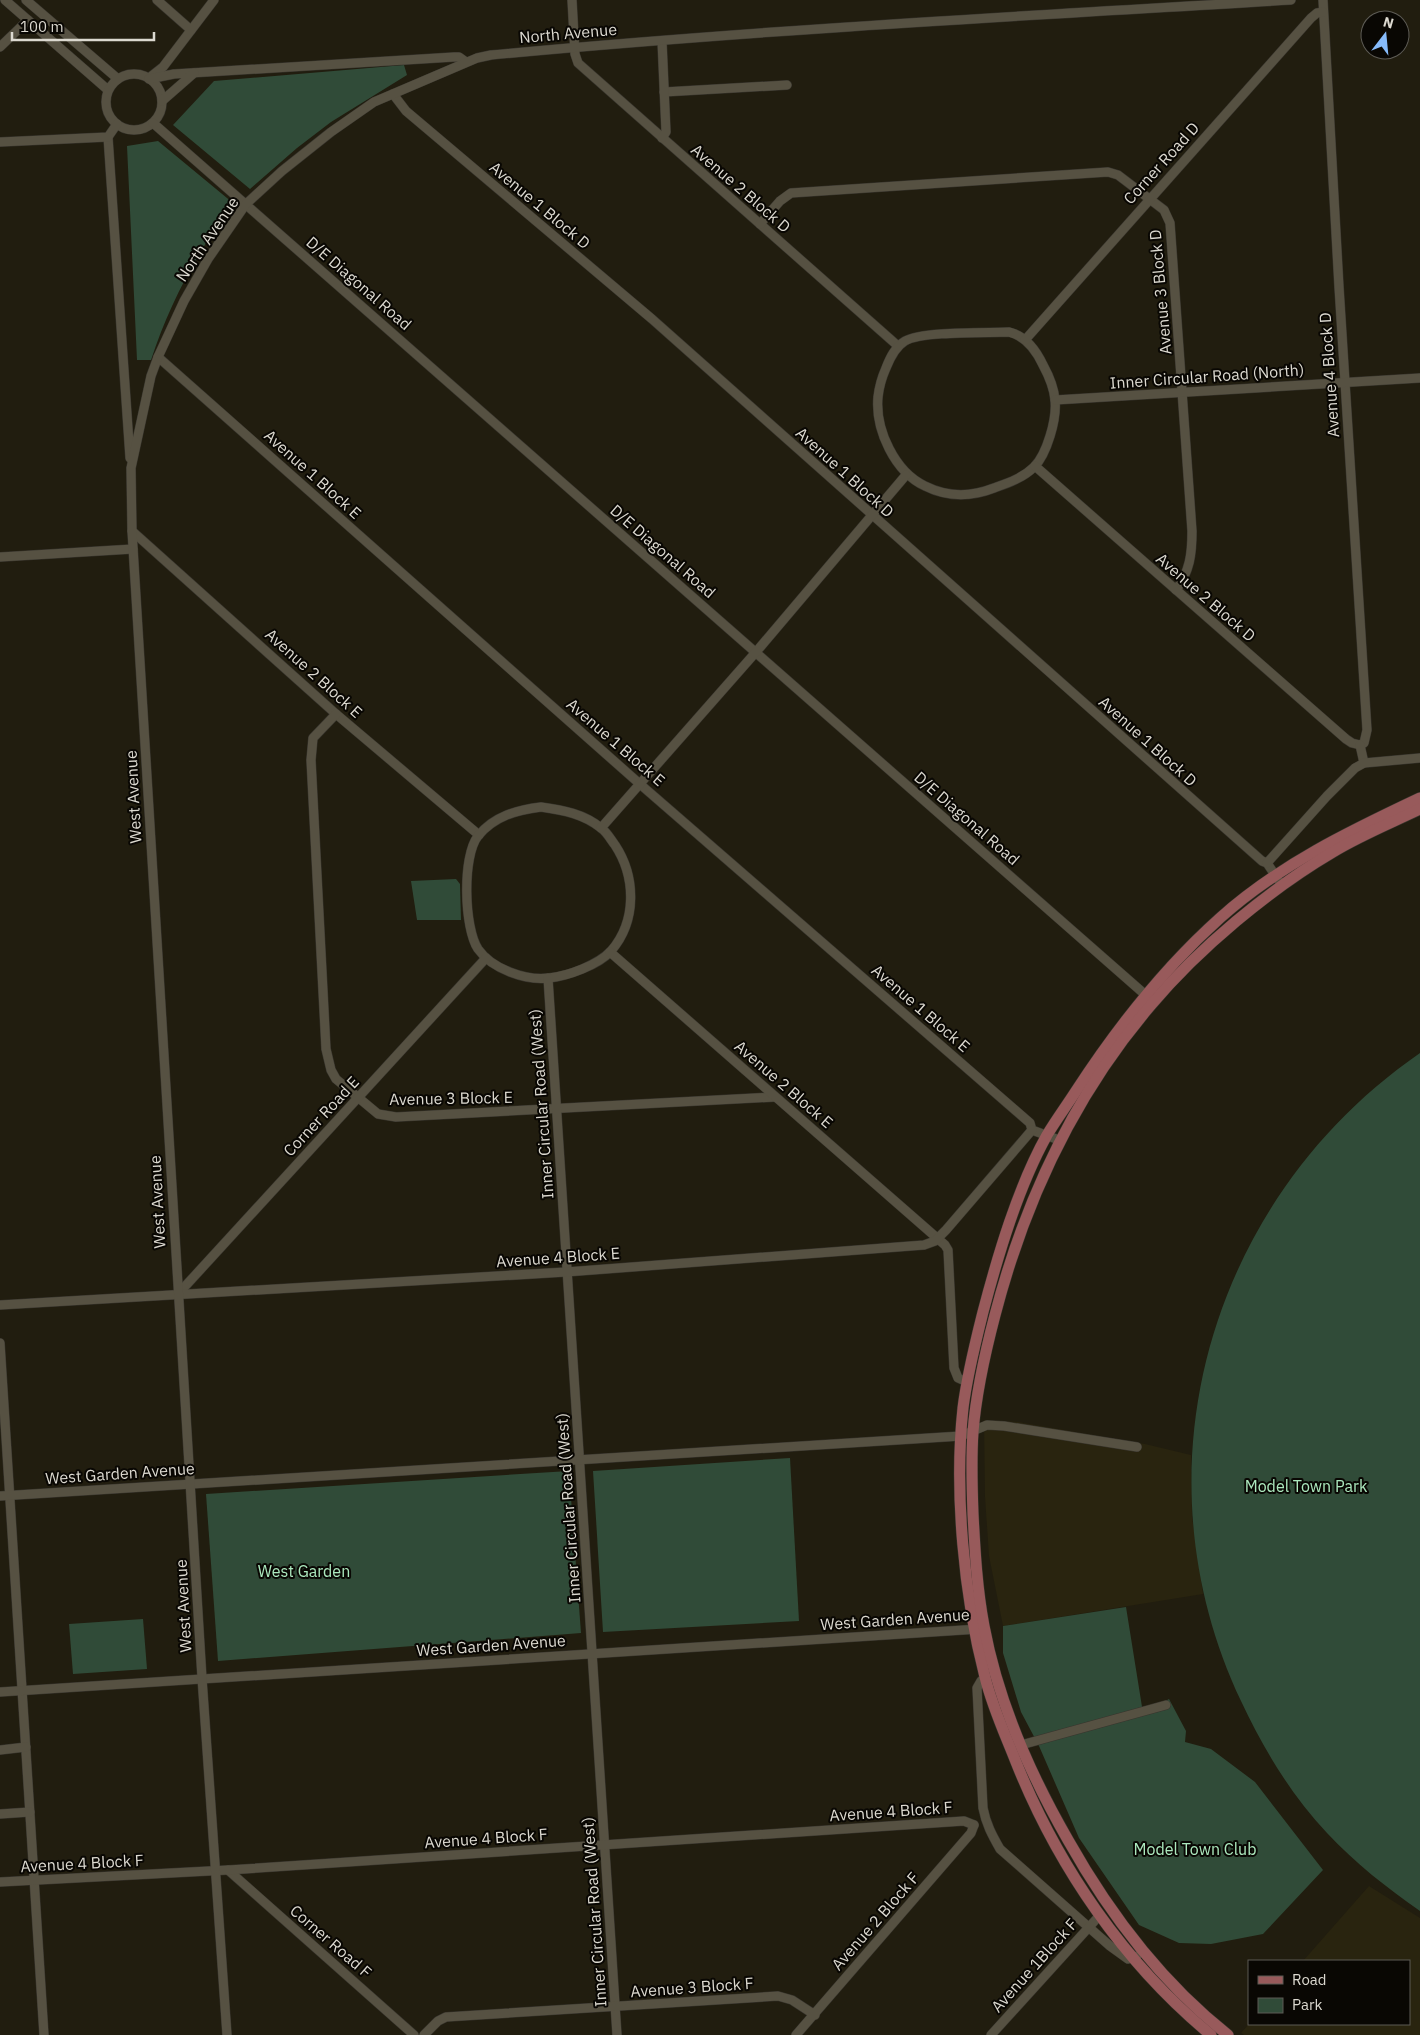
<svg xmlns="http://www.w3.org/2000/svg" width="1420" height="2035" font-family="'IBM Plex Sans',sans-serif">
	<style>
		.built { fill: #29240f }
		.green { fill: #304b38 }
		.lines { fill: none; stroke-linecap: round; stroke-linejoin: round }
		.minor-casing { stroke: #38352e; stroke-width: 10 }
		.major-casing { stroke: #38352e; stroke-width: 12 }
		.minor { stroke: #565142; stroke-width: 9 }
		.major { stroke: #985a5b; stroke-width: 11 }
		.labels { text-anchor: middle; stroke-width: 4; stroke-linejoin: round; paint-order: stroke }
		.street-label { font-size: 16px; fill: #dcd9d0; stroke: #090703 }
		.park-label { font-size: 16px; fill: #ace9be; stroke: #090703 }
	</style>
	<rect width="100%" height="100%" fill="#211d0f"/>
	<g class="built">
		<polygon points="984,1420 1018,1422 1145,1444 1191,1455 1192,1517 1203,1594 1003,1626 989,1556 985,1497"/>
		<polygon points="1369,1886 1420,1918 1420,2035 1244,2035 1241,2033 1249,2024 1409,2024 1409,1961 1303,1961"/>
	</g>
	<g class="green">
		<polygon points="404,65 407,75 331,122 297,148 250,189 173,125 214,81"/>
		<path d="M 158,141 L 233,203 C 198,251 170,302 151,360 L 137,360 L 127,146 Z"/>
		<polygon points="456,879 460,884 461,920 417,920 411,881"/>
		<path d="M 1420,1053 L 1420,1911 C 1387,1888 1355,1863 1327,1833 C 1291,1795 1263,1748 1241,1701 C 1131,1469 1210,1198 1420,1053 Z"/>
		<polygon points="790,1458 799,1621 603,1632 593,1471"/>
		<polygon points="569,1471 581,1633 218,1661 206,1494"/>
		<polygon points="1126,1607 1143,1713 1169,1699 1186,1731 1185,1742 1211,1749 1255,1782 1323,1870 1263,1934 1211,1944 1179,1943 1139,1925 1079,1838 1039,1746 1021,1712 1003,1653 1003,1626"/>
		<polygon points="143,1619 147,1669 73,1674 69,1624"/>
	</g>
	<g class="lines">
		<defs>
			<g id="minor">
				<polyline points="5,0 108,90"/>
				<polyline points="26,0 118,79"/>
				<polyline points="157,0 191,30"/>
				<polyline points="572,0 575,54 578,63 898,346"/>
				<polyline points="1323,0 1339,287 1367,730 1364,743 1360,745"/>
				<polyline points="0,47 28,20"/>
				<circle cx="134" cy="102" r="28"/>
				<polyline points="149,78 163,67 214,0"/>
				<polyline points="149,79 174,74 454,57 459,57 466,62"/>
				<polyline points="664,92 787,85"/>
				<polyline points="393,94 406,111 652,319 1262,861 1267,863 1279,881"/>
				<polyline points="162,101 194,73"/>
				<polyline points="153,123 1149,998"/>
				<polyline points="108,137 130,458"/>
				<polyline points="662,138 666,132 662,41"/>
				<polyline points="0,142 108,137 117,124"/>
				<path d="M 760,224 L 780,201 L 791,193 L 1108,172 L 1118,175 L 1164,210 L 1170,223 L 1192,531 C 1192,554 1190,571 1176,590"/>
				<path d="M 1009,332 C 1026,336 1036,350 1043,365 C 1049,376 1054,388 1055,400 C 1057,419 1047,454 1034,467 C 1023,478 1008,483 994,488 C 971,497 947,497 925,486 C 895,472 875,430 878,397 C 879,388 882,377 886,368 C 890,358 895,347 905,341 C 922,331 986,333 1009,332 Z"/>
				<polyline points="1025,340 1311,18 1317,13 1323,12"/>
				<polyline points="158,357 641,785 1030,1123 1032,1130 1059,1140"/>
				<polyline points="1055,400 1420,378"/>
				<polyline points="1035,466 1346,739 1352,743 1360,745"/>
				<polyline points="132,531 336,714 479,835"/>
				<polyline points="0,557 133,549"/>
				<polyline points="336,714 313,738 311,760 326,1049 331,1070 336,1079 378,1114 396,1117 775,1097"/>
				<polyline points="1360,745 1364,763"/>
				<path d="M 541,807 C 563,810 584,814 601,828 C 607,832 611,840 615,845 C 636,877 637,921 611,951 C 598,965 568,976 549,978 C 526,981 492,969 478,949 C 464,928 462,856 478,836 C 494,816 517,810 541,807 Z"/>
				<polyline points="601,828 756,652 906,475"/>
				<polyline points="1267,863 1327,796 1355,768 1364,763 1420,758"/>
				<polyline points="610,952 945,1245 948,1250 954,1368 958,1378 967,1382"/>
				<polyline points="548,978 617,2035"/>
				<polyline points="178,1294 486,958"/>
				<polyline points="0,1305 566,1272 924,1245 935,1241 946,1230 1032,1130"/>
				<polyline points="0,1343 44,2035"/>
				<polyline points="0,1496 961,1436 987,1425 1004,1426 1137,1447"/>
				<path d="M 986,1680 L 981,1681 L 977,1688 L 983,1808 C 986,1824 992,1835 1000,1849 L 1110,1946 L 1128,1959 L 1137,1956"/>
				<polyline points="0,1692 979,1629"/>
				<polyline points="1021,1745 1166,1705"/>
				<polyline points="0,1750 26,1747"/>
				<polyline points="0,1814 30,1812"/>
				<polyline points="228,1870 414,2035"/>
				<polyline points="0,1882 228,1870 964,1821 974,1825"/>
				<path d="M 227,2035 L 202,1678 L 132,531 L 131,468 L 151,376 L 158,357 L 184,301 L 208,259 L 246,204 L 282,171 L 331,132 L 374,102 L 477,58 L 491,55 C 757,30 1024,16 1291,0"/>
				<polyline points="424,2035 438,2021 446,2017 778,1996 792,2000 815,2015"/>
				<polyline points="796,2035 971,1833 974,1825"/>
				<polyline points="991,2035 1100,1915"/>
			</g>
			<g id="major">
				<path d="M 1211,2035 C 1124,1963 1058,1867 1016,1762 C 1005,1734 992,1706 985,1677 C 964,1596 954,1492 963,1408 C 967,1375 975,1344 983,1312 C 998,1255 1018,1187 1047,1135 C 1056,1120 1067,1105 1076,1091 C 1117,1028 1164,968 1220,918 C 1279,865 1350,831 1420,798"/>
				<path d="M 1228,2035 C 1162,1983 1109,1913 1068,1840 C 1030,1774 998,1701 984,1626 C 977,1589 975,1552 973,1514 C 972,1487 971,1460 973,1432 C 976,1393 985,1353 995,1315 C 1025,1200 1073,1096 1151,1005 C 1199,948 1270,889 1333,852 C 1361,835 1391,823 1420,809"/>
			</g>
		</defs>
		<use href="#minor" class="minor-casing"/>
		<use href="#major" class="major-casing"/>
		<use href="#minor" class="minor"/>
		<use href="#major" class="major"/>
	</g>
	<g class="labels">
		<g class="street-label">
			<text transform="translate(568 33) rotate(-5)" y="6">North Avenue</text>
			<text transform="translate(1161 163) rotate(-48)" y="6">Corner Road D</text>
			<text transform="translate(741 188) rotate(41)" y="6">Avenue 2 Block D</text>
			<text transform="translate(540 205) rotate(40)" y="6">Avenue 1 Block D</text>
			<text transform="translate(207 239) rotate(-56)" y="6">North Avenue</text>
			<text transform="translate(359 283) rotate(41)" y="6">D/E Diagonal Road</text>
			<text transform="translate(1160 292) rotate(-95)" y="6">Avenue 3 Block D</text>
			<text transform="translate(1329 375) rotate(-94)" y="6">Avenue 4 Block D</text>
			<text transform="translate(1207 376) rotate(-4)" y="6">Inner Circular Road (North)</text>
			<text transform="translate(845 472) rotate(42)" y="6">Avenue 1 Block D</text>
			<text transform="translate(313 474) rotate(42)" y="6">Avenue 1 Block E</text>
			<text transform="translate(663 551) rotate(41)" y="6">D/E Diagonal Road</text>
			<text transform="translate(1206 597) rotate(41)" y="6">Avenue 2 Block D</text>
			<text transform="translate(314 673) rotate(42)" y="6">Avenue 2 Block E</text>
			<text transform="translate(1148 741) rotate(42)" y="6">Avenue 1 Block D</text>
			<text transform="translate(616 742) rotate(41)" y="6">Avenue 1 Block E</text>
			<text transform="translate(133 797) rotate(-93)" y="6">West Avenue</text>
			<text transform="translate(967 818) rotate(41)" y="6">D/E Diagonal Road</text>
			<text transform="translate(921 1008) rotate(41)" y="6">Avenue 1 Block E</text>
			<text transform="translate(784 1084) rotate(41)" y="6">Avenue 2 Block E</text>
			<text transform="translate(451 1098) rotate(-1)" y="6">Avenue 3 Block E</text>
			<text transform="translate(541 1104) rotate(-94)" y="6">Inner Circular Road (West)</text>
			<text transform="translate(321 1116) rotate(-47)" y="6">Corner Road E</text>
			<text transform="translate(157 1202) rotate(-93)" y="6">West Avenue</text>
			<text transform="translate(558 1257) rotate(-4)" y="6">Avenue 4 Block E</text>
			<text transform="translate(120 1473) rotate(-4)" y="6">West Garden Avenue</text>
			<text transform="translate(568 1508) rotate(-94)" y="6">Inner Circular Road (West)</text>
			<text transform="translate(183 1606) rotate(-93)" y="6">West Avenue</text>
			<text transform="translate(895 1619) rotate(-4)" y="6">West Garden Avenue</text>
			<text transform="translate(491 1645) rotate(-4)" y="6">West Garden Avenue</text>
			<text transform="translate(891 1811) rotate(-4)" y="6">Avenue 4 Block F</text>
			<text transform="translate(486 1838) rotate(-4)" y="6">Avenue 4 Block F</text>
			<text transform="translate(82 1863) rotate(-3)" y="6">Avenue 4 Block F</text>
			<text transform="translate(594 1912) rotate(-94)" y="6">Inner Circular Road (West)</text>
			<text transform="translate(875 1921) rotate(-49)" y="6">Avenue 2 Block F</text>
			<text transform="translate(331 1941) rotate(41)" y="6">Corner Road F</text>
			<text transform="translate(1034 1965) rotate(-48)" y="6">Avenue 1Block F</text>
			<text transform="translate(692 1987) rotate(-4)" y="6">Avenue 3 Block F</text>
		</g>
		<g class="park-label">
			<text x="1306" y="1492">Model Town Park</text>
			<text x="304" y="1577">West Garden</text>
			<text x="1195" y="1855">Model Town Club</text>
		</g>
	</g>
	<rect x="1248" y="1960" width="162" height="65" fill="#090703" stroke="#5d5b55"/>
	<rect x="1258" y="1976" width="25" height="8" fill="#985a5b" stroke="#5d5b55"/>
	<text x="1292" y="1985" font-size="15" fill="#dcd9d0">Road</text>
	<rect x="1258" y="1998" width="25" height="15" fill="#304b38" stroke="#5d5b55"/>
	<text x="1292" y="2010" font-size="15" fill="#dcd9d0">Park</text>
	<g transform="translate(1385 35) rotate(16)"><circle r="24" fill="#090703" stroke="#5d5b55"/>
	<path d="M0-4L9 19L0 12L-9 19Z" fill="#86bbfb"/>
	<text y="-8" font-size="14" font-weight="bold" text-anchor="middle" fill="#dcd9d0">N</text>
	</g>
	<path d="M12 32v8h142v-8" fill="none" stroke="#dcd9d0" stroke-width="2.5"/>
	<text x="20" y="32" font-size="15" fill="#dcd9d0" stroke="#090703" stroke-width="4" paint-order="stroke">100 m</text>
</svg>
